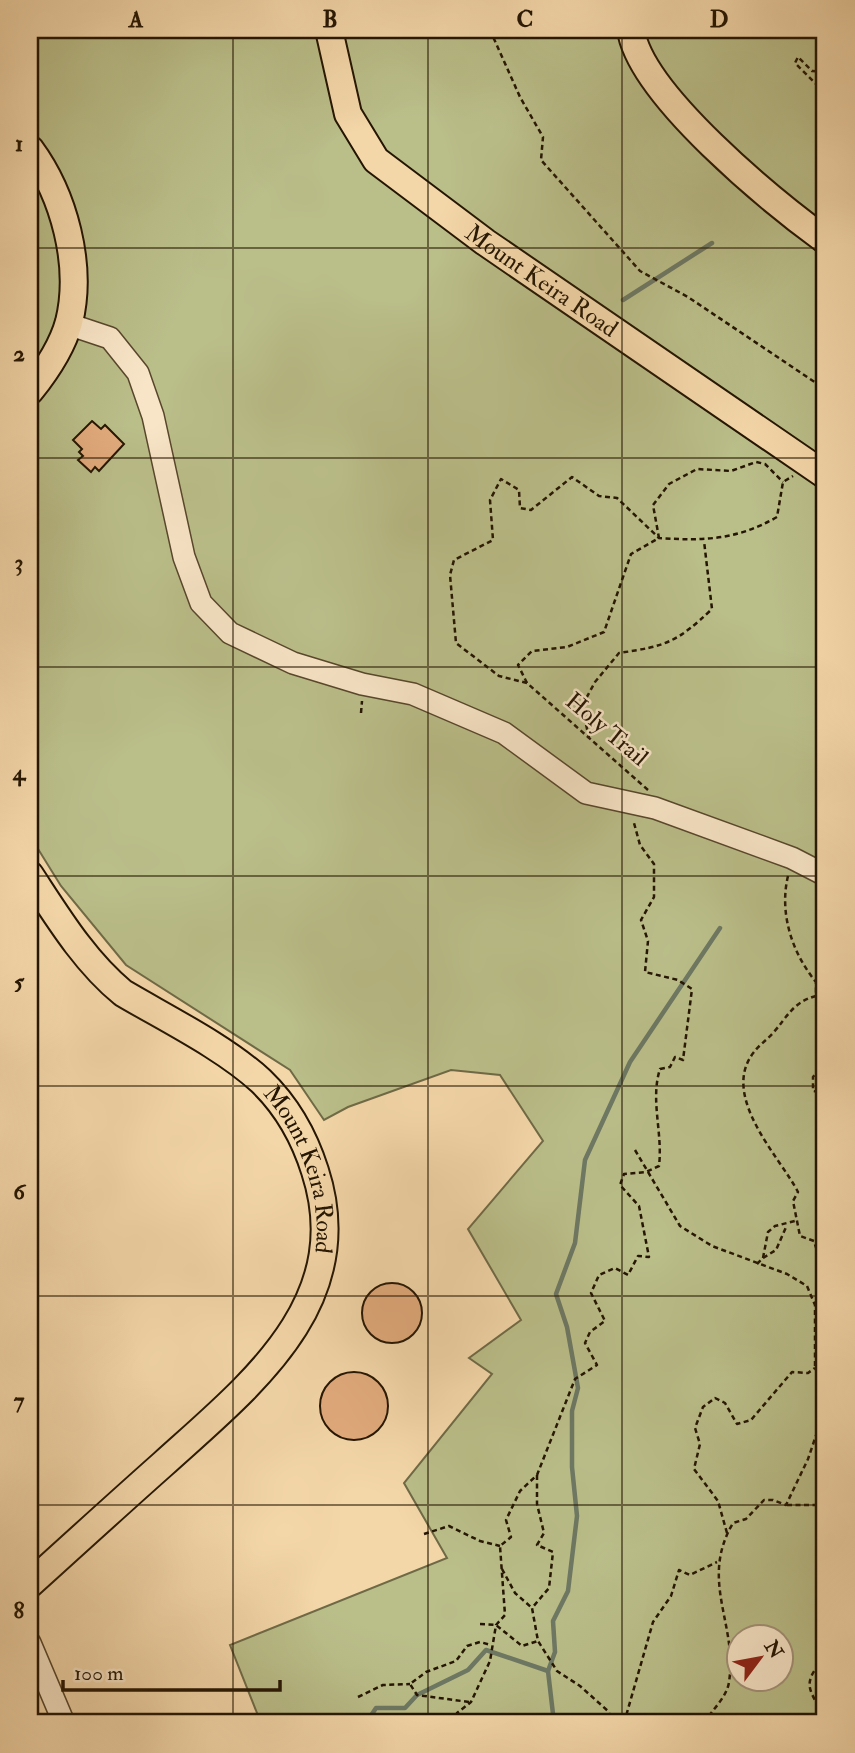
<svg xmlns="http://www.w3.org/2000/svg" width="855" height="1753" font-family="'IM FELL Double Pica',serif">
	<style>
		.green { fill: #babe89; stroke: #6f6a46; stroke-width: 2; fill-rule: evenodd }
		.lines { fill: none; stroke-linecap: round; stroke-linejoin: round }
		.stream { stroke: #6d7863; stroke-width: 4.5 }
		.building { fill: #e2ab7d; stroke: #241502; stroke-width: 2 }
		.minor-casing { stroke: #58462c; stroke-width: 24 }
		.major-casing { stroke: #241502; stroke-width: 30 }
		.path { stroke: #241502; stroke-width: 2.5; stroke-dasharray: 5 3.5; stroke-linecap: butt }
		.minor { stroke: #f8e5c7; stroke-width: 21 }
		.major { stroke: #f4d7a9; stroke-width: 26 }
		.grid { fill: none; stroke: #241502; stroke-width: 2; stroke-opacity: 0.55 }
		.labels { text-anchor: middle; stroke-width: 5; stroke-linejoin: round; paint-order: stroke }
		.street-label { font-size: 24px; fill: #241502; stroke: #f8e5c7 }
		.neatline { fill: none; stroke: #241502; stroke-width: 2.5 }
		.grid-label { font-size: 23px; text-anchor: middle; font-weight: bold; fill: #241502 }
	</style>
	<rect width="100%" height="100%" fill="#f4d7a9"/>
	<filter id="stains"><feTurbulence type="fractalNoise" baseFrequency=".00286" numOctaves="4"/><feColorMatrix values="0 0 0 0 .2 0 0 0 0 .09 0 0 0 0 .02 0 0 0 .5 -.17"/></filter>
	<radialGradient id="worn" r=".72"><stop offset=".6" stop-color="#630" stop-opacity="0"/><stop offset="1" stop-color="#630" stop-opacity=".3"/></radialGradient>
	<path class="green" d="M 30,30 L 825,30 L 825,1723 L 261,1723 L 230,1645 L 447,1558 L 404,1483 L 492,1374 L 469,1358 L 521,1320 L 468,1229 L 543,1141 L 500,1075 L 451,1070 L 348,1107 L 324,1120 L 290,1070 L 126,965 L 61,886 L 30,836 ZM 740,1638 L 782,1638 L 782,1680 L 740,1680 Z"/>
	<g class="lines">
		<g class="stream">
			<polyline points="623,300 712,243"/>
			<polyline points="366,1723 376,1708 405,1708 417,1695 468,1670 486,1650 548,1671"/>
			<polyline points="459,1723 462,1720 478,1723"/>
			<polyline points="545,1723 553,1714 548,1671 555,1652 553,1621 568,1591 577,1516 572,1467 572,1411 578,1388 567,1327 556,1294 575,1243 585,1160 630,1062 720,928"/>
		</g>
	</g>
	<g class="building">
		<polygon points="92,421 101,429 105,425 124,444 99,471 95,467 91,472 78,460 83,456 79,452 82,449 73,440"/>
		<circle cx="392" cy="1313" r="30"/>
		<circle cx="354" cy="1406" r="34"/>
	</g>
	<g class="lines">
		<defs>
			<g id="minor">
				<polyline points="68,324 110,338 138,373 153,416 184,557 201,603 230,633 293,663 362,684 413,694 504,733 586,793 655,808 792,858 825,875"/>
				<polyline points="30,1643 64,1723"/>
			</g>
			<g id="major">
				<path id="s1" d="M 329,30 L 348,114 L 376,160 L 485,242 L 825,475"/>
				<path d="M 631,30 C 640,94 773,202 825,240"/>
				<path d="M 30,149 C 64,195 83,265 69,322 C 62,348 46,371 30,391"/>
				<path id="s2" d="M 30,875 C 57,916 84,961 123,993 C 167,1019 224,1047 261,1081 C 287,1106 304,1136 315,1171 C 358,1303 249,1386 163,1464 C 118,1504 74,1544 30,1584"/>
			</g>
		</defs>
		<use href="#minor" class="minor-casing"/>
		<use href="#major" class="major-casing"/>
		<g class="path">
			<polyline points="490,30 520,97 543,137 541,160 640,271 688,297 825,389"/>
			<polyline points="825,72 812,71 798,57 795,63 825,93"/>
			<polyline points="527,683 518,665 532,651 567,647 604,632 631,554 659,538 653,505 669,484 697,469 731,471 756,462 765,464 783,482"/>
			<polyline points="361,713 362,701"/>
			<path d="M 589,738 L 582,706 L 595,682 L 619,653 C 667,646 677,642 712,609 L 704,541"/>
			<path d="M 648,790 L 527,683 L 499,676 L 456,643 L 450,575 L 454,560 L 493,540 L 490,500 L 501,479 L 519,490 L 520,508 L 531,510 L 572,477 L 599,496 L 617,498 L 659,538 C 704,541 737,540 777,517 L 783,482 L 793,476"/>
			<path d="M 788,876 C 779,913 792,953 816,982 L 816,996 C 793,1002 788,1016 773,1033 C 767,1040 759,1045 754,1052 C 719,1096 780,1157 798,1192 L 793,1201 L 800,1236 L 814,1241 L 818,1254 L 825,1258"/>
			<polyline points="825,1062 813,1077 813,1091 825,1093"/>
			<polyline points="635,1150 680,1226 712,1246 787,1274 807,1286 815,1305 815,1368 825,1388"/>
			<polyline points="763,1258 776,1250 787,1225"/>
			<polyline points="757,1264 763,1258 768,1232 775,1226 795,1221"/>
			<polyline points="825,1271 821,1281 825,1297"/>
			<polyline points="817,1335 825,1303"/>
			<polyline points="537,1475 537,1504 544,1533 537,1545 553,1552 549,1588 532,1608 538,1641 557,1671 580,1686 608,1711 614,1723"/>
			<polyline points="787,1505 825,1505"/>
			<polyline points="727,1533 718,1501 694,1469 700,1444 695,1428 703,1407 715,1398 725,1403 737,1424 751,1420 792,1372 808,1373 815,1368"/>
			<polyline points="424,1534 449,1526 480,1541 500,1546"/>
			<polyline points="502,1569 515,1593 532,1608"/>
			<polyline points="480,1624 496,1625 522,1646 538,1641"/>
			<polyline points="358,1697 383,1685 410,1684"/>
			<polyline points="469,1702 417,1695 410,1684 426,1672 456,1661 467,1646 480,1642 491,1645"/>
			<path d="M 819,1707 C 809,1690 805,1683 817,1667 L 825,1667"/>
			<path d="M 452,1723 L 457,1713 L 471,1702 L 490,1661 L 496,1625 L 505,1615 L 500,1546 L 511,1537 L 506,1520 L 520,1491 L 537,1475 L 575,1379 L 597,1365 L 585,1343 L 590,1332 L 605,1321 L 591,1293 L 599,1275 L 615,1268 L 628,1275 L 638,1256 L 649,1257 L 639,1206 L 620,1185 L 624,1174 L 646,1172 L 659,1166 C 663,1133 650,1100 660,1069 L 670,1067 L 675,1057 L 683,1060 L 692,989 L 678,980 L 645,972 L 648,941 L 641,920 L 654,897 L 654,864 L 640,845 L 634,823"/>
			<polyline points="624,1723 653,1622 671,1596 679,1570 690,1575 717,1562"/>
			<path d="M 704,1723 C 712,1710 727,1697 729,1682 C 738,1624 699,1581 733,1523 L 746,1519 L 764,1500 L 773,1500 L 786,1505 L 808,1459 L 825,1409"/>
			<polyline points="819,1723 823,1716 819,1707 825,1694"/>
		</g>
		<use href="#minor" class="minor"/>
		<use href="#major" class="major"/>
	</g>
	<path class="grid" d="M 233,30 L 233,1723M 428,30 L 428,1723M 622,30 L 622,1723M 30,248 L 825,248M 30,458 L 825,458M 30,667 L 825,667M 30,876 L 825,876M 30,1086 L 825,1086M 30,1296 L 825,1296M 30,1505 L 825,1505"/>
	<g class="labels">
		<g class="street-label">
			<text dy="8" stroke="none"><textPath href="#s1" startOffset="345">Mount Keira Road</textPath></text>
			<text transform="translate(607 729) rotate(40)" y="8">Holy Trail</text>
			<text dy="8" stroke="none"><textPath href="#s2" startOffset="415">Mount Keira Road</textPath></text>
		</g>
	</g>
	<rect width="855" height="1753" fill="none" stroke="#f4d7a9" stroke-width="77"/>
	<g transform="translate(760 1658) rotate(58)"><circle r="33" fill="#f8e5c7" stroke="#a39278" stroke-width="2"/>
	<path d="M0-5L12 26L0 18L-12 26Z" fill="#8f2418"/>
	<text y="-10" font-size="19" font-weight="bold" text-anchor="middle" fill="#241502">N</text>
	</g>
	<path d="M63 1680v10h217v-10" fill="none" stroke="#241502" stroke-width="3.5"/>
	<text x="74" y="1680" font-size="21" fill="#241502" stroke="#f8e5c7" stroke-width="5" paint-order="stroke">100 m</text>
	<rect x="38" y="38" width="778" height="1676" class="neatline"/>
	<g class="grid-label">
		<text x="136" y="27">A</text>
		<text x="330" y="27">B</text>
		<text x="525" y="27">C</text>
		<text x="719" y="27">D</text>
		<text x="19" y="151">1</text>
		<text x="19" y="361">2</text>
		<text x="19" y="570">3</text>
		<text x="19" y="780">4</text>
		<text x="19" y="989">5</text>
		<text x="19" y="1199">6</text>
		<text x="19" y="1408">7</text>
		<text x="19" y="1618">8</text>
	</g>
	<rect width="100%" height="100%" filter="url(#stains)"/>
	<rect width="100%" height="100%" fill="url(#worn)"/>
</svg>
